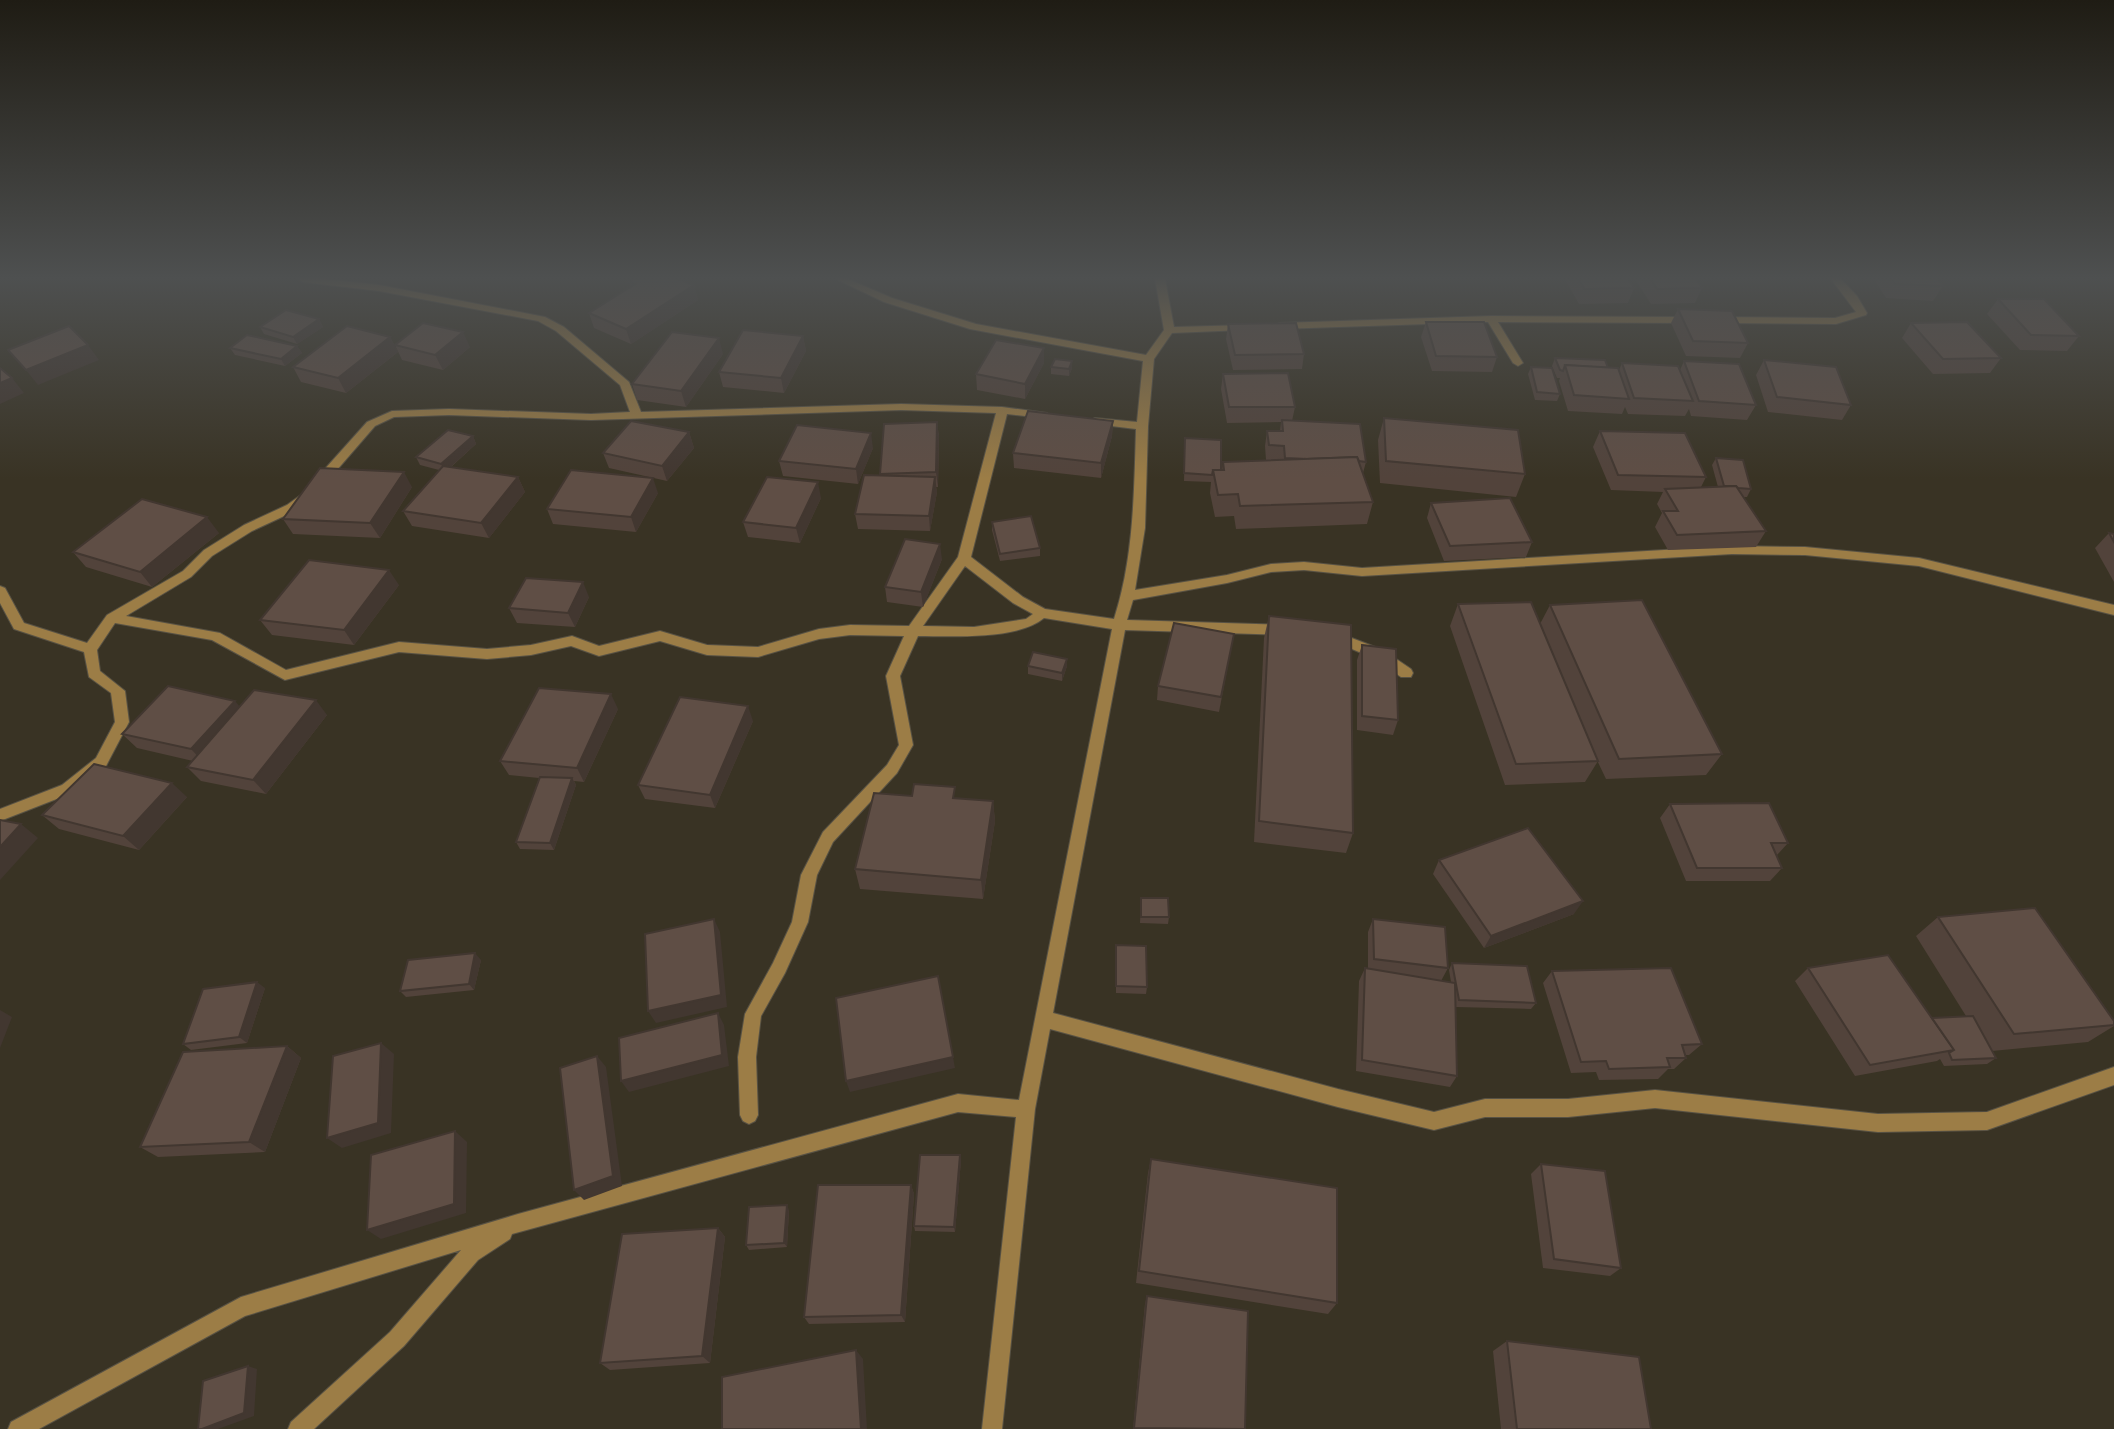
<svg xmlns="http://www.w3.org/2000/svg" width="2114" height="1429" font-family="Raleway,sans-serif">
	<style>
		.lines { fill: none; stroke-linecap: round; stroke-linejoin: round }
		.minor-casing { stroke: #585244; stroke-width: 2 }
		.minor { fill: #9c7d46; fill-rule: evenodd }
		.wall { fill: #52433b }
		.shaded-wall { fill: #423730 }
		.building { fill: #5f4e45; stroke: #423730; stroke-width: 2 }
	</style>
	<rect width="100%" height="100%" fill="#393324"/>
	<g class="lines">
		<defs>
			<g id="minor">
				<path d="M 298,279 L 325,279 L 379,285 L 545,317 L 564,327 L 629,382 L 641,412 L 901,404 L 1002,407 L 1047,413 L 1047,417 L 1043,418 L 1007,414 L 971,557 L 1023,597 L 1045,609 L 1114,619 C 1134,557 1134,493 1136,429 L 1095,424 L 1089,421 L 1095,418 L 1137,422 L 1143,361 L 970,329 L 884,302 L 836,279 L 848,279 L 892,298 L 976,324 L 1146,355 L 1164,330 L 1155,279 L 1165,279 L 1174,327 L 1248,325 L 1249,327 L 1244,330 L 1172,333 L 1154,359 L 1148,426 L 1145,528 L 1135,590 L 1227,575 L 1271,564 L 1304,562 L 1362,568 L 1732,546 L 1805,547 L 1919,558 L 2114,605 L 2114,615 L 1919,566 L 1805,555 L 1732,554 L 1362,576 L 1304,570 L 1271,572 L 1227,583 L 1133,600 L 1127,620 L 1286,625 L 1293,630 L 1286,635 L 1125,630 L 1053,1013 L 1338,1089 L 1434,1112 L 1485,1099 L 1568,1099 L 1655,1090 L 1878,1114 L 1987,1112 L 2114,1067 L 2114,1085 L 1987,1130 L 1878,1132 L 1655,1108 L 1568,1117 L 1485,1117 L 1434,1130 L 1338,1107 L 1050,1029 L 1035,1109 L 1002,1429 L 982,1429 L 1016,1117 L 958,1112 L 512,1234 L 510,1239 L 478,1260 L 404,1346 L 314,1429 L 288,1429 L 291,1422 L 390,1332 L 461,1250 L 245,1316 L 39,1429 L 8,1429 L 11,1422 L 241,1297 L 518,1214 L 958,1094 L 1019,1100 L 1112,629 L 1044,618 C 1018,640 952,636 918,636 L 900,676 L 913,745 L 897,773 L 833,842 L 817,875 L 808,922 L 785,973 L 761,1016 L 756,1057 L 758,1115 L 755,1121 L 749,1124 L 743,1121 L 740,1115 L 738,1057 L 745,1014 L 773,963 L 792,922 L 801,875 L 823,832 L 887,765 L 899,745 L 886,676 L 904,636 L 850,635 L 819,639 L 758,657 L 707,655 L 660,641 L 599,656 L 571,646 L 531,655 L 487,659 L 399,652 L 285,680 L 212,640 L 115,623 L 97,650 L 100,671 L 125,691 L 129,722 L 106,766 L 72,793 L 0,821 L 0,809 L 62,785 L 96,758 L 115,722 L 111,693 L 89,677 L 84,652 L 14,629 L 0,603 L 0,586 L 5,588 L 24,623 L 87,643 L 107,615 L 183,571 L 204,550 L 244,525 L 287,505 L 305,492 L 311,496 L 295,511 L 252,531 L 212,556 L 191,577 L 126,616 L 220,633 L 286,670 L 399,642 L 487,649 L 531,645 L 572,636 L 599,646 L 660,631 L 707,645 L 758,647 L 819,629 L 850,625 L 909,626 L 958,557 L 996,413 L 901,410 L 591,420 L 449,415 L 394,417 L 375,426 L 323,486 L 315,486 L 315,480 L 367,422 L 392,411 L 449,409 L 591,414 L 630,412 L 620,385 L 556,331 L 538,321 L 379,291 L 303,282 ZM 965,566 L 1013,603 L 1033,614 L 1026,619 L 974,627 L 923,626 Z"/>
				<polygon points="1831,279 1841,279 1857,296 1867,313 1866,315 1836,324 1719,323 1714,320 1719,317 1835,318 1856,312"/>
				<polygon points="1491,316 1692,317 1697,320 1692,323 1498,322 1523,363 1518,366 1513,363 1488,322 1279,329 1274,326 1279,323"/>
				<polygon points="1336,632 1383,650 1411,669 1413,673 1411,677 1401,677 1373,658 1331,640 1329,637 1331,634"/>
			</g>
		</defs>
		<use href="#minor" class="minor-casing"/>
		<use href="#minor" class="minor"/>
	</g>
	<g class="wall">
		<polygon points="1565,279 1628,279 1634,288 1628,303 1579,304"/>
		<polygon points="1635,279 1696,279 1702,288 1695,303 1651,304"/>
		<polygon points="1874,279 1938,279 1943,286 1933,301 1886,298"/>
		<polygon points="629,282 694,285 698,300 631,344 594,328 589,313 631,287"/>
		<polygon points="1998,299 2079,336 2067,351 2020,350 1987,314"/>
		<polygon points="1678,309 1748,343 1740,358 1686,356 1671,323"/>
		<polygon points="319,319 323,327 297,344 264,334 260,327"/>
		<polygon points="1426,322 1497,357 1492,372 1432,371 1421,337"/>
		<polygon points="1911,323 2001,358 1990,373 1933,374 1902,338"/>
		<polygon points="1228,324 1304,354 1302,369 1233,370 1226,339"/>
		<polygon points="803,336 806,351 784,393 723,387 719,372"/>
		<polygon points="390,337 398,352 346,393 301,382 293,367"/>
		<polygon points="395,345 470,347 443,370 402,360"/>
		<polygon points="297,346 302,353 285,366 235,355 230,348"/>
		<polygon points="723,354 686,407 637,400 632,384"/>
		<polygon points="1555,358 1619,370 1622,363 1680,370 1684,361 1756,405 1747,420 1691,416 1689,409 1685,416 1628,414 1625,407 1622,414 1568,411 1559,381 1560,378 1557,378 1552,366"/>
		<polygon points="1764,360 1851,405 1842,420 1768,412 1756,375"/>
		<polygon points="1072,361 1072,368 1069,376 1051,374 1051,367"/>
		<polygon points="1044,363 1025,399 977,390 976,374"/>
		<polygon points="1531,367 1560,394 1557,401 1535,400 1528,374"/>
		<polygon points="1223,374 1295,407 1292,421 1366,462 1363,473 1373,502 1367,524 1236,529 1234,516 1215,517 1210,493 1211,482 1184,481 1185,438 1222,470 1223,462 1266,460 1265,446 1267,431 1280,431 1281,422 1227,423 1221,389"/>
		<polygon points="1384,418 1525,474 1516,497 1380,483 1378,440"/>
		<polygon points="1113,421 1112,436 1101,478 1014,468 1013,453"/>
		<polygon points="937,422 939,437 938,487 936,487 937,492 930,531 858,529 855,514 881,476 880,474"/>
		<polygon points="1600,431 1706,477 1701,487 1718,487 1712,465 1716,458 1751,489 1747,497 1743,497 1766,531 1756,547 1668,550 1655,527 1662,513 1657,504 1663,492 1611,490 1593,447"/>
		<polygon points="689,432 694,448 667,481 609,468 603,453"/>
		<polygon points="473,436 476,444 451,467 518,477 525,492 489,538 412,526 403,511 439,470 420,465 416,457"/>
		<polygon points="873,448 858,484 783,476 779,461"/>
		<polygon points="412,487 380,538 293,534 283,519"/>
		<polygon points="658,493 636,532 553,524 547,509"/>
		<polygon points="821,498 800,543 748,537 743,522"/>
		<polygon points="1431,503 1532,542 1526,557 1444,561 1427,518"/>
		<polygon points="992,522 1040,548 1040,556 1000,561 992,530"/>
		<polygon points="219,533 152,587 86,567 73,552"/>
		<polygon points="2109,533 2114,534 2114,582 2095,548"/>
		<polygon points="942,559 923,607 887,602 885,587"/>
		<polygon points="399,585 354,645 272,635 260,620"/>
		<polygon points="589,597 575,627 517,623 509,608"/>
		<polygon points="1458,604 1540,624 1550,605 1722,754 1706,775 1606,779 1595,756 1598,761 1585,782 1505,785 1450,626"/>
		<polygon points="1269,616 1353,833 1346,853 1254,842 1264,638"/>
		<polygon points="1234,634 1219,712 1157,700 1158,686"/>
		<polygon points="1362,645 1398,720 1393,735 1357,730 1357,660"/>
		<polygon points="1067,659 1067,666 1062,681 1028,674 1028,666"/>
		<polygon points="239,706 327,715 266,794 201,781 187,767 193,761 137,748 122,734"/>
		<polygon points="618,709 584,782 574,781 576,785 554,850 520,849 516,842 539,778 509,775 500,761"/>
		<polygon points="753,721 715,808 645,799 638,785"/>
		<polygon points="912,796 993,801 995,821 983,899 860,889 855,869"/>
		<polygon points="187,797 139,850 59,829 42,815"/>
		<polygon points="1670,804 1788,843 1777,855 1782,868 1770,881 1686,881 1660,818"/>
		<polygon points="1439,860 1574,914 1484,948 1433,874"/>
		<polygon points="1141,898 1169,917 1168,924 1140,923"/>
		<polygon points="1938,917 2114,1021 2114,1026 2088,1042 1992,1051 1996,1058 1987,1064 1944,1066 1940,1059 1937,1061 1855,1076 1795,981 1808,968 1932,1018 1966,1016 1916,936"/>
		<polygon points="1373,919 1448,968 1441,981 1451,982 1449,970 1452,963 1536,1003 1531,1009 1456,1007 1457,1076 1450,1087 1356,1071 1359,981 1365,968 1368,969 1368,932"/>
		<polygon points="1116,945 1147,987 1146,994 1116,993"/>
		<polygon points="481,960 474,990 406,997 400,991"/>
		<polygon points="1552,971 1702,1044 1689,1055 1685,1055 1686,1058 1674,1069 1668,1069 1658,1079 1599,1080 1596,1072 1571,1073 1543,983"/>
		<polygon points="265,988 247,1043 191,1050 183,1044"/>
		<polygon points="287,1046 301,1058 265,1152 158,1157 140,1147"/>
		<polygon points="960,1155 961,1160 955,1232 915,1231 914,1226"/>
		<polygon points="1151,1159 1337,1303 1328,1314 1136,1283 1148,1173"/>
		<polygon points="1541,1164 1621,1268 1610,1276 1543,1268 1531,1174"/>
		<polygon points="911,1185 914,1194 905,1322 809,1324 804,1317"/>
		<polygon points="789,1210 787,1247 749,1250 746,1245"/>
		<polygon points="718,1228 725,1237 710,1363 610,1370 600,1363"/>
		<polygon points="1147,1296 1245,1429 1133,1429 1145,1304"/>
		<polygon points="1507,1341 1651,1429 1501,1429 1493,1351"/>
	</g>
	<g class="shaded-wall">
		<polygon points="60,279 83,279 63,282"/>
		<polygon points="694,285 698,300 631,344 626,329"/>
		<polygon points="319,319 323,327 297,344 293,337"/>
		<polygon points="463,332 470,347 443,370 435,355"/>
		<polygon points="803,336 806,351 784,393 781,378"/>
		<polygon points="390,337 398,352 346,393 338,378"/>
		<polygon points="719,338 723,354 686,407 681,391"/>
		<polygon points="88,345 99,360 38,385 26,370"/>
		<polygon points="297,346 302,353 285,366 281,359"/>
		<polygon points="1044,348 1044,363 1025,399 1025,384"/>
		<polygon points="1072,361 1072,368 1069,376 1069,369"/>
		<polygon points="12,378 24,393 0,404 0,383"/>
		<polygon points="1113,421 1112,436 1101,478 1101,463"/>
		<polygon points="937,422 939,437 938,487 936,472"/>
		<polygon points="689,432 694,448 667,481 662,466"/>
		<polygon points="871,433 873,448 858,484 856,469"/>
		<polygon points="473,436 476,444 445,472 441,464"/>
		<polygon points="404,472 412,487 380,538 370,523"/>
		<polygon points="518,477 525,492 489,538 481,523"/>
		<polygon points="935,477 937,492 930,531 929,516"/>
		<polygon points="653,478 658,493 636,532 631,517"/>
		<polygon points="818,482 821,498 800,543 796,528"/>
		<polygon points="207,517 219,533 152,587 140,572"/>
		<polygon points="940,544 942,559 923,607 921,592"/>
		<polygon points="389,570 399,585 354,645 344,630"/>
		<polygon points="583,582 589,597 575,627 568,613"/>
		<polygon points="1067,659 1067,666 1062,681 1062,673"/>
		<polygon points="611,694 618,709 584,782 577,768"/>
		<polygon points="316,700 327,715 266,794 253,780"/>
		<polygon points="235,701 247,715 204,763 191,749"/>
		<polygon points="748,706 753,721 715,808 710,795"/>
		<polygon points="572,778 576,785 554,850 550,843"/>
		<polygon points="172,783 187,797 139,850 123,836"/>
		<polygon points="993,801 995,821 983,899 981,880"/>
		<polygon points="21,824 38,838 0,880 0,847"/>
		<polygon points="1583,901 1574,914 1484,948 1491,936"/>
		<polygon points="714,919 720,932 727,1007 656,1023 648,1011"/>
		<polygon points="475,953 481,960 474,990 469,984"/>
		<polygon points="257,982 265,988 247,1043 239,1037"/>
		<polygon points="0,1010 12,1017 0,1048"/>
		<polygon points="718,1013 724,1025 729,1066 629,1092 621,1081"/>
		<polygon points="381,1043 394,1054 391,1133 342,1148 327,1138"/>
		<polygon points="287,1046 301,1058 265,1152 249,1142"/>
		<polygon points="597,1056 606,1067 622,1186 584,1200 574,1190"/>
		<polygon points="953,1057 955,1068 850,1092 846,1081"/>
		<polygon points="455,1131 467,1142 466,1213 381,1239 367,1230"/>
		<polygon points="960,1155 961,1160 955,1232 954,1227"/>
		<polygon points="911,1185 914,1194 905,1322 901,1315"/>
		<polygon points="787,1205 789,1210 787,1247 784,1243"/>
		<polygon points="718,1228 725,1237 710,1363 702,1356"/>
		<polygon points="856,1350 863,1359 867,1429 861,1429"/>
		<polygon points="248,1366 257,1369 254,1416 218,1429 202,1429"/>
	</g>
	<g class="building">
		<polygon points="634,279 678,279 694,285 626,329 589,313 635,284 629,282"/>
		<polygon points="1579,279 1628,279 1634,288 1584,289"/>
		<polygon points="1651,279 1696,279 1702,288 1657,289"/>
		<polygon points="1892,279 1938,279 1943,286 1895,284"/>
		<polygon points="1998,299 2044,299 2079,336 2031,335"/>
		<polygon points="1678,309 1732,311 1748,343 1693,341"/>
		<polygon points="286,310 319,319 293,337 260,327"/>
		<polygon points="1426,322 1484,322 1497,357 1436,356"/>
		<polygon points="1967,322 2001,358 1943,359 1911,323"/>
		<polygon points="423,323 463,332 435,355 395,345"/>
		<polygon points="1296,323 1304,354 1235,355 1228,324"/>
		<polygon points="69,326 88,345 26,370 8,350"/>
		<polygon points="347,326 390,337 338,378 293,367"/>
		<polygon points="743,330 803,336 781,378 719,372"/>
		<polygon points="672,332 719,338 681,391 632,384"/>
		<polygon points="247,335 297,346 281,359 230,348"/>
		<polygon points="996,340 1044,348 1025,384 976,374"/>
		<polygon points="1555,358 1605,360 1608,368 1565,365 1563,371 1560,370"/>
		<polygon points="1055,359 1072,361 1069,369 1051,367"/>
		<polygon points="1764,360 1836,367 1851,405 1777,397"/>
		<polygon points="1684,361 1739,364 1756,405 1699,401"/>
		<polygon points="1622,363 1678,366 1693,401 1634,398"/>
		<polygon points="1565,365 1618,368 1629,399 1574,395"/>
		<polygon points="1531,367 1552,368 1560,394 1537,392"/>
		<polygon points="0,368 12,378 0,383"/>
		<polygon points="1288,373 1295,407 1229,407 1223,374"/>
		<polygon points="1028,411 1113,421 1101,463 1013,453"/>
		<polygon points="1384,418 1518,430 1525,474 1386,461"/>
		<polygon points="1282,420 1360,424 1366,462 1359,461 1357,457 1307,459 1285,458 1284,446 1269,445 1267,431 1283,431"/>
		<polygon points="631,421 689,432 662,466 603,453"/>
		<polygon points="937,422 936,472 880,474 884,424"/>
		<polygon points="797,425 871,433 856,469 779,461"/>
		<polygon points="448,430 473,436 441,464 416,457"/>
		<polygon points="1600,431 1685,433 1706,477 1618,475"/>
		<polygon points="1185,438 1221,440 1221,470 1213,470 1212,475 1184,473"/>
		<polygon points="1357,457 1373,502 1240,506 1238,494 1218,495 1213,470 1224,470 1223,462"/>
		<polygon points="1716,458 1743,460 1751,489 1738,488 1736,486 1724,486"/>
		<polygon points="443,466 518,477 481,523 403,511"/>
		<polygon points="320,468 404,472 370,523 283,519"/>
		<polygon points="571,470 653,478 631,517 547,509"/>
		<polygon points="864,475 935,477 929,516 855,514"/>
		<polygon points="767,477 818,482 796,528 743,522"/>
		<polygon points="1736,486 1766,531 1677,535 1663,511 1678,511 1665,489"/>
		<polygon points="1510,498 1532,542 1450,546 1431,503"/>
		<polygon points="142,499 207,517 140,572 73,552"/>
		<polygon points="1031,516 1040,548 1000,554 992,522"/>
		<polygon points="2109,533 2114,534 2114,542"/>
		<polygon points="905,539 940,544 921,592 885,587"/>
		<polygon points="309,560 389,570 344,630 260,620"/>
		<polygon points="526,578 583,582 568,613 509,608"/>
		<polygon points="1642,600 1722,754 1619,759 1550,605"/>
		<polygon points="1531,602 1598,761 1516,764 1458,604"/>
		<polygon points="1269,616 1351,625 1353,833 1259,821"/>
		<polygon points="1174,623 1234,634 1221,697 1158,686"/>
		<polygon points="1362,645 1396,649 1398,720 1362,716"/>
		<polygon points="1033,652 1067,659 1062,673 1028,666"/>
		<polygon points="168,686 235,701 191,749 122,734"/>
		<polygon points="539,688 611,694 577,768 500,761"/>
		<polygon points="254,690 316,700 253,780 187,767"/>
		<polygon points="680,697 748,706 710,795 638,785"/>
		<polygon points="94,764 172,783 123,836 42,815"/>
		<polygon points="540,777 572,778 550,843 516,842"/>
		<polygon points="914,784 955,787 953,798 993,801 981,880 855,869 874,793 912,796"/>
		<polygon points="1769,803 1788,843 1771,843 1782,868 1697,868 1670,804"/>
		<polygon points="0,820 21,824 0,847"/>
		<polygon points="1528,828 1583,901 1491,936 1439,860"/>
		<polygon points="1141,898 1168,898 1169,917 1141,917"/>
		<polygon points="2035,908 2114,1021 2114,1025 2014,1034 1938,917"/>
		<polygon points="714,919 721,995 648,1011 645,934"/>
		<polygon points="1373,919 1445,927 1448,968 1374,959"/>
		<polygon points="1116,945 1146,946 1147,987 1116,986"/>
		<polygon points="475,953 469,984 400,991 408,960"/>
		<polygon points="1888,955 1954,1050 1870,1065 1808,968"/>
		<polygon points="1452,963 1527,966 1536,1003 1459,1000"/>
		<polygon points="1365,968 1455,983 1457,1076 1362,1060"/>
		<polygon points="1671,968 1702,1044 1682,1045 1686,1058 1667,1058 1670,1067 1609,1069 1606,1061 1581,1062 1552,971"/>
		<polygon points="938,976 953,1057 846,1081 836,998"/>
		<polygon points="257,982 239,1037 183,1044 203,989"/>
		<polygon points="718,1013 722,1055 621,1081 619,1038"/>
		<polygon points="1973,1016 1996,1058 1952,1060 1949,1053 1954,1050 1932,1018"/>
		<polygon points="381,1043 378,1123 327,1138 333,1056"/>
		<polygon points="287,1046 249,1142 140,1147 183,1052"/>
		<polygon points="597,1056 613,1176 574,1190 560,1068"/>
		<polygon points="455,1131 454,1204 367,1230 371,1155"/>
		<polygon points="920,1155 960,1155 954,1227 914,1226"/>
		<polygon points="1151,1159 1337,1188 1337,1303 1139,1271"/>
		<polygon points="1541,1164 1605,1171 1621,1268 1554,1259"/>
		<polygon points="818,1185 911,1185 901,1315 804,1317"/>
		<polygon points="787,1205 784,1243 746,1245 749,1207"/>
		<polygon points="718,1228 702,1356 600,1363 622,1234"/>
		<polygon points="1147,1296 1248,1311 1245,1429 1134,1428"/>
		<polygon points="1507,1341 1639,1357 1651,1429 1517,1429"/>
		<polygon points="856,1350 861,1429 722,1429 722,1377"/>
		<polygon points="248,1366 244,1413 202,1429 198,1429 203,1381"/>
	</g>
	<linearGradient id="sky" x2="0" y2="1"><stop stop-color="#1f1c14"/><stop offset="0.58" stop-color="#4e5050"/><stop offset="1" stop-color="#4e5050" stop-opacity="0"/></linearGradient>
	<rect width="2114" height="479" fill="url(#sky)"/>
</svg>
